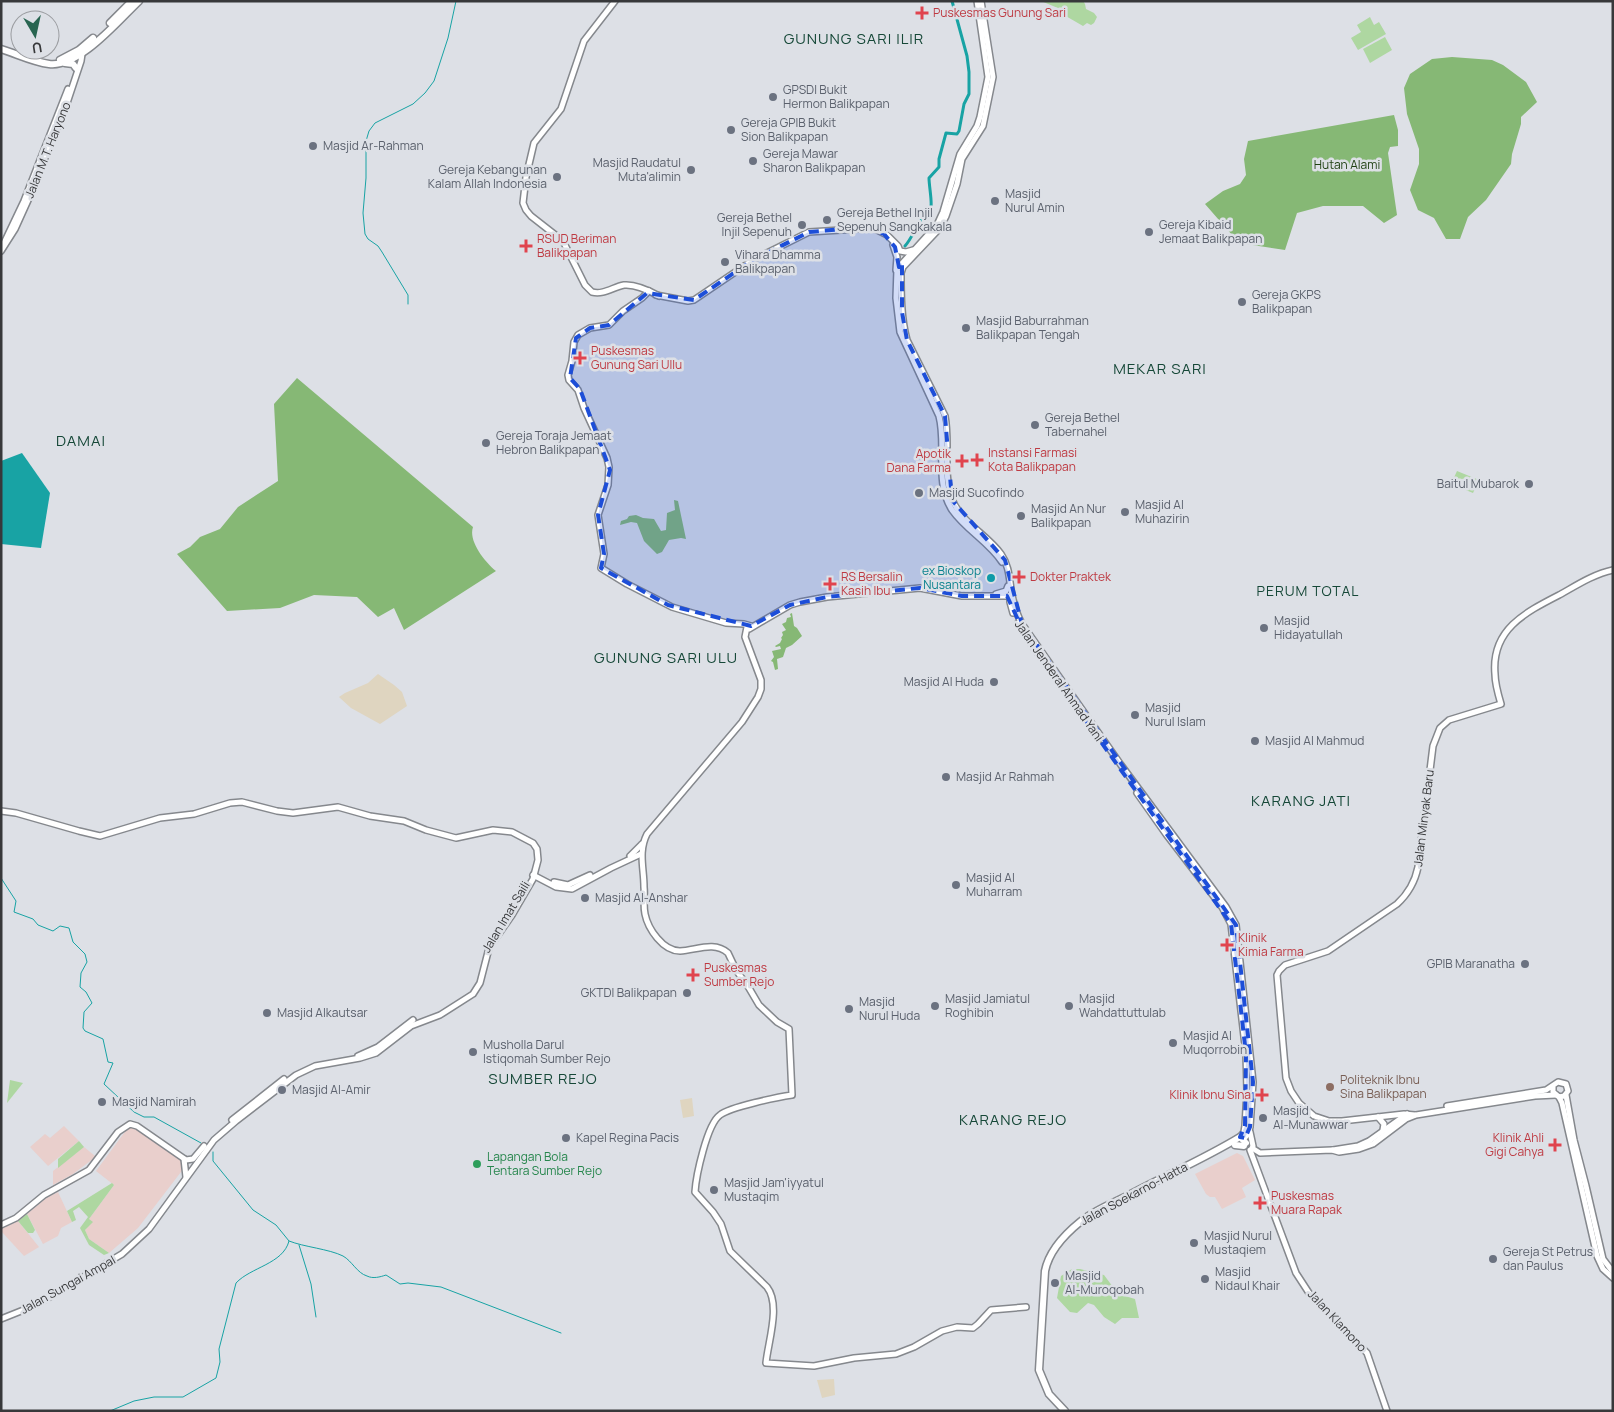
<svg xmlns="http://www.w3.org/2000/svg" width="1614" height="1412" font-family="Manrope,sans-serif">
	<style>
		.commercial { fill: #e9cfcc }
		.education { fill: #dfd5c0 }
		.green { fill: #aed7a1 }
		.forest { fill: #86b875 }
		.water { fill: #18a3a4 }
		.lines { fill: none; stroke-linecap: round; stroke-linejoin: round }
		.stream { stroke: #18a3a4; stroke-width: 1 }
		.canal { stroke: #18a3a4; stroke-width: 3 }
		.major-casing { stroke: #85888d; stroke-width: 8 }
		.highway-casing { stroke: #85888d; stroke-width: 9 }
		.major { stroke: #fff; stroke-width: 5 }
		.highway { stroke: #fff; stroke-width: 6 }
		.marked { fill: #1d4ed8; fill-opacity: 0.2; stroke: #1d4ed8; stroke-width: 4; stroke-dasharray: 10 6; stroke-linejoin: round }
		.health-dot { fill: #e0444e; stroke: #dde0e6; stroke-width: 2 }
		.worship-dot { fill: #6b7280; stroke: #dde0e6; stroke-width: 2 }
		.culture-dot { fill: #0f9aa8; stroke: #dde0e6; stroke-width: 2 }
		.education-dot { fill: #8d6e63; stroke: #dde0e6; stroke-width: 2 }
		.leisure-dot { fill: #2e9e5b; stroke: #dde0e6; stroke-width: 2 }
		.labels { text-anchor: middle; stroke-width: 5; stroke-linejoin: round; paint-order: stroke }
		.health-label { font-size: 12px; fill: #be3a42; stroke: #dde0e6; text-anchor: start }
		.worship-label { font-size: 12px; fill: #5b616d; stroke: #dde0e6; text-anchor: start }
		.street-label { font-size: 12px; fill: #37383a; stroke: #dde0e6 }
		.park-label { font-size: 12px; fill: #1e3f11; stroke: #dde0e6 }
		.culture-label { font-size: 12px; fill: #0d838f; stroke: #dde0e6; text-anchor: end }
		.education-label { font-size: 12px; fill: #785e54; stroke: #dde0e6; text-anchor: start }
		.leisure-label { font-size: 12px; fill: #27864d; stroke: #dde0e6; text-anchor: start }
		.neighbourhood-label { font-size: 14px; letter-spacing: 1px; fill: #164838; stroke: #dde0e6 }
		.quarter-label { font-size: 15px; letter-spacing: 1px; fill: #164838; stroke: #dde0e6 }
	</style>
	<rect width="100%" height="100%" fill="#dde0e6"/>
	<g class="commercial">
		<polygon points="64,1126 79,1141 48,1166 30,1147 45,1134 50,1138"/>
		<polygon points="137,1126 184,1161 184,1168 138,1228 109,1253 89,1239 85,1230 92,1222 89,1219 114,1185 96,1171 127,1129"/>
		<polygon points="84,1147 95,1156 93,1159 73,1174 53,1185 53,1171"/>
		<polygon points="1237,1153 1243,1156 1255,1180 1242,1188 1246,1197 1222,1209 1215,1197 1210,1197 1206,1194 1195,1174"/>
		<polygon points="58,1192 72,1222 61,1228 58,1236 43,1244 27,1214 46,1198"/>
		<polygon points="18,1221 39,1247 24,1256 1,1231 1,1229"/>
	</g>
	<g class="education">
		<polygon points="378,674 394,685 402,692 407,706 380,724 351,708 339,697 345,693 368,683"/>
		<polygon points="692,1098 694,1116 683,1118 680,1100"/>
		<polygon points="834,1379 835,1395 822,1398 817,1380"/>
	</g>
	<g class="green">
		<polygon points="1041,1 1083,1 1085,4 1086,9 1094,13 1097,17 1094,23 1091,25 1087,23 1083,26 1064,15 1065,11"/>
		<polygon points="1370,17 1374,25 1379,22 1386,34 1358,50 1351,38 1361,32 1357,25"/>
		<polygon points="1385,37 1392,50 1370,63 1363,49"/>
		<polygon points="1457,471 1479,480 1473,493 1451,484"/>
		<polygon points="10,1080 23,1083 7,1103"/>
		<polygon points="79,1141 84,1147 58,1168 58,1159"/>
		<polygon points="112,1183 114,1185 89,1219 93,1222 85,1230 89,1239 109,1253 104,1255 89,1245 80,1228 88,1217 79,1207 73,1211 76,1220 72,1222 67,1211"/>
		<polygon points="27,1214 35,1230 33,1233 28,1233 18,1221"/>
		<polygon points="1072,1269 1080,1269 1104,1275 1113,1287 1125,1296 1135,1299 1139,1318 1122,1318 1115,1324 1104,1317 1094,1305 1088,1303 1077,1313 1070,1312 1057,1298 1061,1276"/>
	</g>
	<g class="forest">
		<polygon points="1452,57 1492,60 1503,65 1526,82 1537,102 1521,117 1521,124 1512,154 1511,164 1486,200 1468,217 1460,239 1446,239 1434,218 1418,210 1410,190 1419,164 1419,149 1407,114 1404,88 1410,74 1432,59"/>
		<polygon points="1394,115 1398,130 1398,146 1390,147 1388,153 1397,215 1384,223 1363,206 1323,206 1297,213 1285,250 1239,243 1205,204 1223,191 1240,184 1246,175 1244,159 1248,141"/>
		<path d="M 297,378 L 473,527 C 468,541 485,562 496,571 L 404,630 L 394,608 L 378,617 L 357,597 L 314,595 L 280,608 L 227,611 L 177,554 L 190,547 L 200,537 L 220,529 L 238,507 L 278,481 L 274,404 Z"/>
		<polygon points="674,500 678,501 686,539 681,538 669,540 662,552 657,554 644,541 637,523 631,522 620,525 621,521 627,519 629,516 636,515 643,518 654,519 661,531 666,530 667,513 675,510"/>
		<polygon points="792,613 794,626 797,628 802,636 792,645 786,648 783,657 777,659 778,669 775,670 773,662 771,661 774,657 772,651 781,649 780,646 776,647 775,646 780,643 782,639 781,638 783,635 782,632 786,630 782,624 786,622 787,618 791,617 790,614"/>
	</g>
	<polygon class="water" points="22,453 50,493 41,548 1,544 1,461"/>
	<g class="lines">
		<g class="stream">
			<polyline points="408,304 408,295 382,252 378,246 368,239 365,234 363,213 366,178 366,141 369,131 375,123 413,104 425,93 434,81 448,38 456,1"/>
			<polyline points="1,878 16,901 14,912 33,919 38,925 53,931 60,926 69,928 73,942 85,954 87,962 81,973 80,987 86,992 92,1003 84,1012 83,1028 85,1031 103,1039 108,1062 113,1063 104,1084 134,1112 144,1117 154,1117 201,1143"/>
			<path d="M 289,1241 C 304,1247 329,1249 343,1256 C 352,1261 357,1273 367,1276 C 373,1279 380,1277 386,1275 L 400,1284 L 408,1283 L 441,1287 L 561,1333"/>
			<polyline points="299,1245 311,1284 316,1317"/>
			<path d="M 110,1411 L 134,1401 L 154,1397 L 183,1397 L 216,1378 L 220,1362 L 219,1349 L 236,1283 C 251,1267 283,1264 289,1241 L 276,1225 L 253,1210 L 213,1161 L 213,1152"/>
		</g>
		<path class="canal" d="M 905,246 C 912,238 915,228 922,219 C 925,215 930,211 931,206 C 932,201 929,185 929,178 L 939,167 L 939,159 L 946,133 L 957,134 L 959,131 L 964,104 L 969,94 L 969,72 L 967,56 L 952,1"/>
		<defs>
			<g id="major">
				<path d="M 615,1 L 584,41 L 561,109 L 534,143 L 526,177 L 523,203 L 526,210 L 531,216 L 563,241 L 585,285 L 592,292 C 604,295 613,287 624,285 C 635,284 650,291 659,296"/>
				<path d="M 977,1 L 988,77 L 980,117 L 977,126 L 960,154 L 943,212 L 937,225 L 897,269 L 896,298 L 900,332 L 939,416 C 947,446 934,482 952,510 C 966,530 989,542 1002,562"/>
				<path d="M 981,1 L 993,77 L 983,126 L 962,159 L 957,184 L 946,216 L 939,229 L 903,267 L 901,273 C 901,295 901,318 907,340 L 945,416 C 950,442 943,470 951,496 C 958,521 987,534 1001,554 C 1010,567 1009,580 1012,595 C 1014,605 1017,615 1022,624 L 1121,765 L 1226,907 L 1236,925 L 1253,1082 L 1250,1127 L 1248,1134 L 1243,1140"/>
				<polyline points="4,243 24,201 68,89"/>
				<polyline points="893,245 897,257 896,270"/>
				<polyline points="1,251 15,229 29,198 64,112 81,61 82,54 79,51"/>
				<polyline points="649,291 642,298 623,311 609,325 590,328 578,335 574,342 572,361 568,375 569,380 578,390 584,408 607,458 609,467 608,485 598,515 604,554 601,568 627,584 672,607 726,623 744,624 751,626"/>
				<polyline points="656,295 688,301 694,300 753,260 809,232 873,228 887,235 898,246 900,251 906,252 913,250"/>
				<polyline points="996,594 1006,591 1008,586"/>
				<polyline points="1010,595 1010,602 1013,613"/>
				<polyline points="1018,623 1026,637 1057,680"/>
				<path d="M 747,627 L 745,637 L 761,680 L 761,689 L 758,697 L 742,722 L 647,834 C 638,852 644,868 644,887 C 645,896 643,905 645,914 C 648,929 663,951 680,951 C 697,950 714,941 728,953 L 736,970 L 749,988 L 759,1005 L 777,1022 L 789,1029 L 792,1095 C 778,1097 730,1107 720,1115 C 707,1124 696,1176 695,1192 L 713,1212 L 721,1224 L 730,1251 L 767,1287 C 781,1305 768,1342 766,1363 L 814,1366 L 854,1358 L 896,1354 L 914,1347 L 942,1331 L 957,1327 L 973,1328 L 978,1324 L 991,1310 L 1026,1307"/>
				<polyline points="749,629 790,605 800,602 827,597 920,588 962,596 1010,596"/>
				<polyline points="1137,793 1166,834 1222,907 1231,924 1246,1054 1247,1091 1245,1126 1244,1132 1240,1137"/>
				<polyline points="1,811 16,813 79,831 100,836 160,818 194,814 230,803 242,802 277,811 293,813 338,807 370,816 404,821 426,830 456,838 493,830 512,832 533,843 537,849 538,860 533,879 512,915 489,948 480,983 473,994 440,1015 411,1026 376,1053 360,1058 315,1066 296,1075 236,1121 214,1140 149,1229 122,1254 36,1305 1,1319"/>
				<polyline points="630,856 642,844"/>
				<polyline points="533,875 556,887 572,889 611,868 641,854"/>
				<polyline points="554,882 568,885 590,875"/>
				<polyline points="358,1056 378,1047 413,1020"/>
				<polyline points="1566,1095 1574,1140 1586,1186 1603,1259 1613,1272"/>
				<polyline points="1559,1097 1562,1103 1597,1256 1603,1269 1613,1278"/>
				<polyline points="1447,1106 1546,1090 1558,1082 1566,1084 1568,1091 1564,1096 1559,1097 1553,1092 1553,1087"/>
				<path d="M 1415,1115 L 1404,1114 L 1342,1121 L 1329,1121 L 1314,1116 L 1299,1103 L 1291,1091 L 1286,1078 L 1277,975 L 1279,971 L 1285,965 L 1328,951 L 1397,904 C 1409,893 1415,882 1418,867 L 1433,746 L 1440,728 L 1449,720 L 1501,704 C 1498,694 1495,684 1495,674 C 1491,629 1526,612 1561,594 C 1577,585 1594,574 1613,570"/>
				<polyline points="1378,1117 1384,1124 1383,1130"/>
				<polyline points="232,1120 284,1079"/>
				<polyline points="1250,1132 1253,1146"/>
				<polyline points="1252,1148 1260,1153 1332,1150 1339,1152 1359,1149 1373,1144 1406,1119 1416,1115 1535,1096 1556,1095"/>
				<polyline points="1250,1150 1296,1273 1309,1293 1367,1353 1387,1411"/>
				<polyline points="1333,1150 1358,1146 1369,1141 1407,1114"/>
				<polyline points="184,1159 186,1177"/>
				<polyline points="1,1225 16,1218 44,1195 89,1170 118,1132 130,1124 137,1126 186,1160 193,1159 204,1146"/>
			</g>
			<g id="highway">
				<polyline points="110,23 132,1"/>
				<path d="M 1,49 C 17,54 33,62 49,64 C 79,68 118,21 139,1"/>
				<polyline points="60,60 79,50 93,38"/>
				<polyline points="65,63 73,64 76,68"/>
				<polyline points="1235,1145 1244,1146"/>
				<path d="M 1065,1411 L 1049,1394 L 1039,1370 L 1045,1271 C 1049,1251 1064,1235 1080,1222 C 1093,1211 1111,1204 1127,1196 C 1164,1176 1204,1159 1240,1137 L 1246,1143"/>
			</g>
		</defs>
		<use href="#major" class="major-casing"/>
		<use href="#highway" class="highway-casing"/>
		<use href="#major" class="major"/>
		<use href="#highway" class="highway"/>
	</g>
	<path class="marked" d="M 866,227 L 884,234 L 895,247 L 899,267 L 902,263 L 902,312 L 907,340 L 945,416 L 952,500 L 1005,560 L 1022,624 L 1236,925 L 1253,1082 L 1250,1127 L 1245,1138 L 1240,1137 L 1245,1126 L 1246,1054 L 1231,924 L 1026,637 L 1007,596 L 962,596 L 920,588 L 827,597 L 790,605 L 751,626 L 668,605 L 601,568 L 604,554 L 598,515 L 610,470 L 580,389 L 570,378 L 576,338 L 590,328 L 609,325 L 647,293 L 694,300 L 753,260 L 809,232 Z"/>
	<g class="health-dot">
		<path d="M919.5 5.5h5v5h5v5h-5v5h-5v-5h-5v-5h5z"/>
		<path d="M523.5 238.5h5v5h5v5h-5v5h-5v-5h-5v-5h5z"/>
		<path d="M577.5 350.5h5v5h5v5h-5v5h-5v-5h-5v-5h5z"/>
		<path d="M974.5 452.5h5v5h5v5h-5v5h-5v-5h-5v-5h5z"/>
		<path d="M959.5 453.5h5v5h5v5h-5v5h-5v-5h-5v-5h5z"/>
		<path d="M1016.5 569.5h5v5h5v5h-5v5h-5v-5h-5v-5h5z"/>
		<path d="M827.5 576.5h5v5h5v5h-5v5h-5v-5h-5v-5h5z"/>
		<path d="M1224.5 937.5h5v5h5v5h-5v5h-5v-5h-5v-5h5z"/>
		<path d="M690.5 967.5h5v5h5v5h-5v5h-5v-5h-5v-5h5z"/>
		<path d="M1259.5 1087.5h5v5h5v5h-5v5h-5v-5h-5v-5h5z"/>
		<path d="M1552.5 1137.5h5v5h5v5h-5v5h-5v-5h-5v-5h5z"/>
		<path d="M1257.5 1195.5h5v5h5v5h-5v5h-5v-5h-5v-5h5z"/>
	</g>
	<g class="worship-dot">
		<circle cx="773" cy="97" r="5"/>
		<circle cx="731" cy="130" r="5"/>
		<circle cx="313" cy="146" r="5"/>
		<circle cx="753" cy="161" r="5"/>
		<circle cx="691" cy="170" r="5"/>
		<circle cx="557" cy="177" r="5"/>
		<circle cx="995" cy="201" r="5"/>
		<circle cx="827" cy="220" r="5"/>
		<circle cx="802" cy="225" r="5"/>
		<circle cx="1149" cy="232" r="5"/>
		<circle cx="725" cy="262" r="5"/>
		<circle cx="1242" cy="302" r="5"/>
		<circle cx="966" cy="328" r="5"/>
		<circle cx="1035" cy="425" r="5"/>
		<circle cx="486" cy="443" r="5"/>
		<circle cx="1529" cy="484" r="5"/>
		<circle cx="919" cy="493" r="5"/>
		<circle cx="1125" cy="512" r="5"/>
		<circle cx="1021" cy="516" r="5"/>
		<circle cx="1264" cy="628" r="5"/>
		<circle cx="994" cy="682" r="5"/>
		<circle cx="1135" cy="715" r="5"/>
		<circle cx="1255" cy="741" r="5"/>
		<circle cx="946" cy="777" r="5"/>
		<circle cx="956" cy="885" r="5"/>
		<circle cx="585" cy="898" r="5"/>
		<circle cx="1525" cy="964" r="5"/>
		<circle cx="687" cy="993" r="5"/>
		<circle cx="935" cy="1006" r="5"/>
		<circle cx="1069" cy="1006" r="5"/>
		<circle cx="849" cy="1009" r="5"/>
		<circle cx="267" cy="1013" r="5"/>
		<circle cx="1173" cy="1043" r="5"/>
		<circle cx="473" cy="1052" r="5"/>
		<circle cx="282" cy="1090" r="5"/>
		<circle cx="102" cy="1102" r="5"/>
		<circle cx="1263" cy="1118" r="5"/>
		<circle cx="566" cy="1138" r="5"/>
		<circle cx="714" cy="1190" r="5"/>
		<circle cx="1194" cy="1243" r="5"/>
		<circle cx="1493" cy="1259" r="5"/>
		<circle cx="1205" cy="1279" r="5"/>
		<circle cx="1055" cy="1283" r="5"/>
	</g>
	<circle class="culture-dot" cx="991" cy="578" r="5"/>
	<circle class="education-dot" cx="1330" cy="1087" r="5"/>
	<circle class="leisure-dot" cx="477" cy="1164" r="5"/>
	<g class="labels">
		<g class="health-label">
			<text x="933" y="17">Puskesmas Gunung Sari</text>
			<text x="537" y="243">RSUD Beriman<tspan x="537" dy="14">Balikpapan</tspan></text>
			<text x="591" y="355">Puskesmas<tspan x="591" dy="14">Gunung Sari Ullu</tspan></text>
			<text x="988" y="457">Instansi Farmasi<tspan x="988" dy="14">Kota Balikpapan</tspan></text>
			<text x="951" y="458" text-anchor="end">Apotik<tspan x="951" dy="14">Dana Farma</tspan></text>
			<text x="841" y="581">RS Bersalin<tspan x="841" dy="14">Kasih Ibu</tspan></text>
			<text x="1030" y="581">Dokter Praktek</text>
			<text x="1238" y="942">Klinik<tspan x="1238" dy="14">Kimia Farma</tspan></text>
			<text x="704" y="972">Puskesmas<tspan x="704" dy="14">Sumber Rejo</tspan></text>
			<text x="1251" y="1099" text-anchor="end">Klinik Ibnu Sina</text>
			<text x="1544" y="1142" text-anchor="end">Klinik Ahli<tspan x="1544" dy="14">Gigi Cahya</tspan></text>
			<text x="1271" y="1200">Puskesmas<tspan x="1271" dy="14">Muara Rapak</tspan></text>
		</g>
		<g class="worship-label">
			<text x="783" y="94">GPSDI Bukit<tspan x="783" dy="14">Hermon Balikpapan</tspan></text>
			<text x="741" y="127">Gereja GPIB Bukit<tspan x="741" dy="14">Sion Balikpapan</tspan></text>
			<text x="323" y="150">Masjid Ar-Rahman</text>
			<text x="763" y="158">Gereja Mawar<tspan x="763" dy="14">Sharon Balikpapan</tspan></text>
			<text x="681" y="167" text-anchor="end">Masjid Raudatul<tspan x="681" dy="14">Muta'alimin</tspan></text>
			<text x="547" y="174" text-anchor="end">Gereja Kebangunan<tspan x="547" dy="14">Kalam Allah Indonesia</tspan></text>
			<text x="1005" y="198">Masjid<tspan x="1005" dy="14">Nurul Amin</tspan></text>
			<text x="837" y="217">Gereja Bethel Injil<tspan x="837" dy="14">Sepenuh Sangkakala</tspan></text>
			<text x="792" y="222" text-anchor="end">Gereja Bethel<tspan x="792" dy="14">Injil Sepenuh</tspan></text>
			<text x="1159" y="229">Gereja Kibaid<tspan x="1159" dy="14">Jemaat Balikpapan</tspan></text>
			<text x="735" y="259">Vihara Dhamma<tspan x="735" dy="14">Balikpapan</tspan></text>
			<text x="1252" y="299">Gereja GKPS<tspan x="1252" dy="14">Balikpapan</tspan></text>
			<text x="976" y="325">Masjid Baburrahman<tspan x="976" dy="14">Balikpapan Tengah</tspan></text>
			<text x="1045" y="422">Gereja Bethel<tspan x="1045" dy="14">Tabernahel</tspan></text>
			<text x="496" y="440">Gereja Toraja Jemaat<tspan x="496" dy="14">Hebron Balikpapan</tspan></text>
			<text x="1519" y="488" text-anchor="end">Baitul Mubarok</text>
			<text x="929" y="497">Masjid Sucofindo</text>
			<text x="1135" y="509">Masjid Al<tspan x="1135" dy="14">Muhazirin</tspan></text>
			<text x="1031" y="513">Masjid An Nur<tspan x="1031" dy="14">Balikpapan</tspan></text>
			<text x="1274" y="625">Masjid<tspan x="1274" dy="14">Hidayatullah</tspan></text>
			<text x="984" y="686" text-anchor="end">Masjid Al Huda</text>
			<text x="1145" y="712">Masjid<tspan x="1145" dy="14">Nurul Islam</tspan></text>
			<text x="1265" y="745">Masjid Al Mahmud</text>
			<text x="956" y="781">Masjid Ar Rahmah</text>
			<text x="966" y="882">Masjid Al<tspan x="966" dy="14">Muharram</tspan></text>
			<text x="595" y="902">Masjid Al-Anshar</text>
			<text x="1515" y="968" text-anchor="end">GPIB Maranatha</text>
			<text x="677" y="997" text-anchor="end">GKTDI Balikpapan</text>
			<text x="945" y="1003">Masjid Jamiatul<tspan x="945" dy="14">Roghibin</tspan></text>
			<text x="1079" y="1003">Masjid<tspan x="1079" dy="14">Wahdattuttulab</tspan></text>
			<text x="859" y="1006">Masjid<tspan x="859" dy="14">Nurul Huda</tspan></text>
			<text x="277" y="1017">Masjid Alkautsar</text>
			<text x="1183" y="1040">Masjid Al<tspan x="1183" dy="14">Muqorrobin</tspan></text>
			<text x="483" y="1049">Musholla Darul<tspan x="483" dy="14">Istiqomah Sumber Rejo</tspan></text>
			<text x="292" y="1094">Masjid Al-Amir</text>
			<text x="112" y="1106">Masjid Namirah</text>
			<text x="1273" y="1115">Masjid<tspan x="1273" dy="14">Al-Munawwar</tspan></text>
			<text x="576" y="1142">Kapel Regina Pacis</text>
			<text x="724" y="1187">Masjid Jam'iyyatul<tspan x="724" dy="14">Mustaqim</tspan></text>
			<text x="1204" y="1240">Masjid Nurul<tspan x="1204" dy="14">Mustaqiem</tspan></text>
			<text x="1503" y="1256">Gereja St Petrus<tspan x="1503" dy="14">dan Paulus</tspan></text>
			<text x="1215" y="1276">Masjid<tspan x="1215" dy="14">Nidaul Khair</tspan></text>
			<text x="1065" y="1280">Masjid<tspan x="1065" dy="14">Al-Muroqobah</tspan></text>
		</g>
		<g class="street-label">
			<text transform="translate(48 150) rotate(-68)" y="4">Jalan M.T. Haryono</text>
			<text transform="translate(1059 681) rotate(55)" y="4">Jalan Jenderal Ahmad Yani</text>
			<text transform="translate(1424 818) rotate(-83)" y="4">Jalan Minyak Baru</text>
			<text transform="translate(506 917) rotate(-59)" y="4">Jalan Imat Saili</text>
			<text transform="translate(1134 1194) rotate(-28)" y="4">Jalan Soekarno-Hatta</text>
			<text transform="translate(68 1285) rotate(-29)" y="4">Jalan Sungai Ampal</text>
			<text transform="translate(1337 1321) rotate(47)" y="4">Jalan Klamono</text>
		</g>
		<g class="park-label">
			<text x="1347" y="169">Hutan Alami</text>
		</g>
		<g class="culture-label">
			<text x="981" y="575">ex Bioskop<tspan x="981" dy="14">Nusantara</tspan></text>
		</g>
		<g class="education-label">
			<text x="1340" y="1084">Politeknik Ibnu<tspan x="1340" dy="14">Sina Balikpapan</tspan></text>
		</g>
		<g class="leisure-label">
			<text x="487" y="1161">Lapangan Bola<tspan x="487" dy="14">Tentara Sumber Rejo</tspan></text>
		</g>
		<g class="neighbourhood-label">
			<text x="1308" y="596">PERUM TOTAL</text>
		</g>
		<g class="quarter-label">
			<text x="854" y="44">GUNUNG SARI ILIR</text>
			<text x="1160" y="374">MEKAR SARI</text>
			<text x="81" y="446">DAMAI</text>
			<text x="666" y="663">GUNUNG SARI ULU</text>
			<text x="1301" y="806">KARANG JATI</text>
			<text x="543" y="1084">SUMBER REJO</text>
			<text x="1013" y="1125">KARANG REJO</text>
		</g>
	</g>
	<rect width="1614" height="1412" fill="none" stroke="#37383a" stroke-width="5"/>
	<g transform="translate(35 35) rotate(171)"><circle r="24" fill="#dde0e6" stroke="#9b9da1"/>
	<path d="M0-4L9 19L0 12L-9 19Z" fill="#286551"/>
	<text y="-8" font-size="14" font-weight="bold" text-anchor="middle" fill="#37383a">U</text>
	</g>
</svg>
